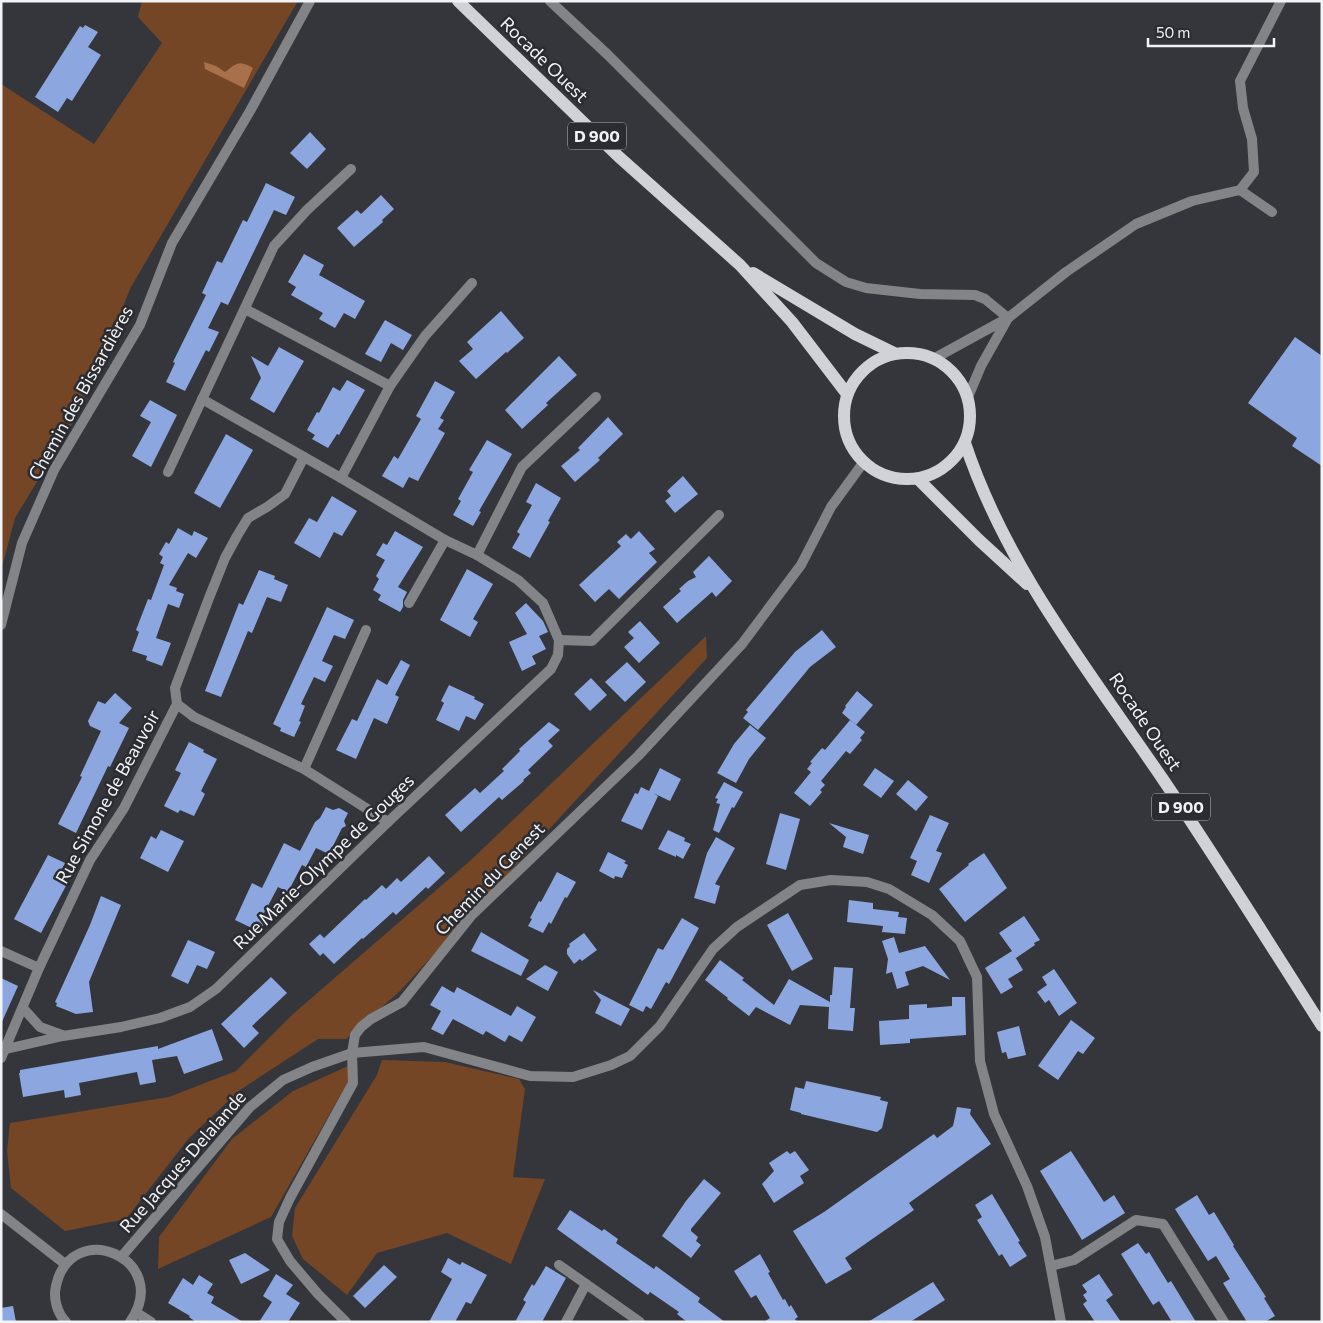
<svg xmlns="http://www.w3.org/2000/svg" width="1323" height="1323" font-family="Commissioner,sans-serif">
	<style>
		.green { fill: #744625 }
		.water { fill: #a9714b }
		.building { fill: #8ca7e0 }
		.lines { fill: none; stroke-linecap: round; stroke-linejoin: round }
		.street { stroke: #838487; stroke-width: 10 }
		.primary { stroke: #d0d2d8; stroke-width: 12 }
		.labels { text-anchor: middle; stroke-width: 5; stroke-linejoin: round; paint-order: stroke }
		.shield { fill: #2a2c31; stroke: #b6b7bb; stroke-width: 1 }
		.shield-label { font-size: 16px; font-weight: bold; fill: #f2f3f6 }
		.street-label { font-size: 18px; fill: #f2f3f6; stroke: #2a2c31 }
	</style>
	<rect width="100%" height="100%" fill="#34363b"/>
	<g class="green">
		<polygon points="142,1 298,1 131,287 77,416 15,518 1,571 1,84 94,144 162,43 138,17"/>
		<polygon points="706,636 707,658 400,991 346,1039 318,1039 240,1090 189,1138 126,1219 65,1231 11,1188 7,1151 10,1123 169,1097 236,1071 293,1014 471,860"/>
		<polygon points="382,1060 445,1062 519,1079 525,1089 513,1177 545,1179 511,1264 447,1233 377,1253 347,1295 303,1259 292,1236 295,1208 377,1075"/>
		<polygon points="348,1066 349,1080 271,1217 158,1269 159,1237 232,1139 293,1091"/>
	</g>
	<path class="water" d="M 204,62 L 216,66 L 225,72 C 236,64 238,59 253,68 L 244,88 L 205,69 Z"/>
	<g class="building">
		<polygon points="85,25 98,32 88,47 101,55 72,101 67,98 58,112 35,97 80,26 83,28"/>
		<polygon points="310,132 326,149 307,169 290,153"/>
		<polygon points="266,183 295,197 286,215 274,210 228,305 221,302 208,328 219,332 209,352 206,350 185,391 166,382 175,363 173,362 206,295 202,293 217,261 222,263 243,220 247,222"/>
		<polygon points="381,195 394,209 382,220 383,222 354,247 337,228 357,210 361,214"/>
		<polygon points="304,254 324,265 319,275 365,301 355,319 344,313 335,328 319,319 323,313 291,295 296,287 288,282"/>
		<polygon points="501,311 524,338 507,353 506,352 476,379 459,361 473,349 467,342"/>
		<polygon points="385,320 412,335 403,350 391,343 381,362 365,354"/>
		<polygon points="1295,337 1322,356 1322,466 1292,446 1297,438 1248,403"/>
		<polygon points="279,347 304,361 274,413 250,399 261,378 251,356 268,366"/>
		<polygon points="559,356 577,375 546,403 548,405 522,429 505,410"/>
		<polygon points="347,380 365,390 339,435 337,434 328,448 312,439 315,435 307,430 317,412 319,413 333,387 340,391"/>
		<polygon points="435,381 455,392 440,418 444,420 438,429 445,433 418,481 409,477 403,488 382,476 394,456 398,459 421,419 416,416"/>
		<polygon points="150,400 177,415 151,467 132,456 151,422 140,416"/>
		<polygon points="608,417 623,434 598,458 600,460 575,482 561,466 580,450 578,448"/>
		<polygon points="226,434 253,450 220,508 194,493"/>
		<polygon points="487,440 512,454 479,511 481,512 473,526 453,515 461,501 458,499 473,472 469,470"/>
		<polygon points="683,476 698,494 675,513 665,501 671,496 667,491"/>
		<polygon points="536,483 561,498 548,521 550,522 530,558 512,548 520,534 517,532 532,505 526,502"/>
		<polygon points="332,496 357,511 342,536 334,532 320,558 294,543 309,518 317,522"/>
		<polygon points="178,528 192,536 194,531 208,538 196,558 188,553 169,585 177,588 176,591 184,594 179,608 168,604 156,638 171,643 162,666 146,660 147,656 132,651 139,632 136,630 148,599 151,600 164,565 160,563 163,557 159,554 166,542 169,544"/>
		<polygon points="395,531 423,547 398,587 407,592 403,600 403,607 400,612 378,600 381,595 373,590 379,579 376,576 385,560 376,555 383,543 387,545"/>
		<polygon points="639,531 655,549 649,553 657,562 619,599 609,589 595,602 579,585 621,546 617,542 626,534 631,539"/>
		<polygon points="709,556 732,581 716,597 712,592 677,623 663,607 681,591 679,589 688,581 696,577 693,572"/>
		<polygon points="467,569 493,584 473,619 478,622 470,637 440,620"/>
		<polygon points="259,570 275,576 274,579 288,585 281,602 267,597 252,633 248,631 221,697 205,691 239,603 243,605"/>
		<polygon points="526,603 543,621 548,632 539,636 546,649 532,656 536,664 522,671 509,642 527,634 515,613"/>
		<polygon points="327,607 354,620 345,639 334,635 322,661 333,666 325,682 314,677 301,704 305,706 299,721 301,722 294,737 280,731 281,728 273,724"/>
		<polygon points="640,621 660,643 639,663 624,647 634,638 628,632"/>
		<polygon points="822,630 836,647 810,667 758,730 743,718 748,712 746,710 795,652"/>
		<polygon points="401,660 410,665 395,695 399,697 387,724 374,718 356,759 336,750 352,719 357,721 377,679 387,685"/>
		<polygon points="627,662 646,682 625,702 605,682"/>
		<polygon points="591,678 607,695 590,711 574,694"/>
		<polygon points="449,685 475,697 474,699 484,704 475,720 466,716 459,731 436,720 444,703 441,701"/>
		<polygon points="857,691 873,705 856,725 842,713 846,707 845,706"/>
		<polygon points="115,693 132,708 119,723 129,728 110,767 108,766 76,833 58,824 82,777 80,776 101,731 90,726 88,721 98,701 105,704"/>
		<polygon points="850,720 865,732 860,738 862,740 850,754 846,751 821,781 825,785 820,790 822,792 810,806 794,793 811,772 807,769 812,763 810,762 822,748 825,750"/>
		<polygon points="549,722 560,730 548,741 553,746 528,770 531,773 523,780 524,781 502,800 499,797 461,832 445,815 475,788 480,793 504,771 502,769 520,751 519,749"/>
		<polygon points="750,725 766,738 749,759 736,783 717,773 734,744"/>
		<polygon points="189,742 204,750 203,752 217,759 201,791 205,794 194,816 180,810 178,813 164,806 181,773 175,770"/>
		<polygon points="660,768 681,779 670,801 653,793 658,796 642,830 621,821 635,793 638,794 641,787 649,791"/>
		<polygon points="875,768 894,781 881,798 863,785"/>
		<polygon points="908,780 928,797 916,811 896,794"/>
		<polygon points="724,782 743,792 734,808 732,807 719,833 713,830 720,804 716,803 718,799 715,798"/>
		<polygon points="326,807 333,810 339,808 348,813 344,821 346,826 342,828 329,854 316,848 306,867 302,865 288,892 278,887 263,915 267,917 260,932 235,920 252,883 262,888 284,843 300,851 315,822 320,818"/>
		<polygon points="780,813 800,819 786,870 766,864"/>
		<polygon points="930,815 949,823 936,851 942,853 929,883 911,875 917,861 910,858"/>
		<polygon points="829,823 869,835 863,854 843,847 846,837"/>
		<polygon points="161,830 184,841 168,872 140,858 151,836 156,839"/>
		<polygon points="668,830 685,838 684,841 691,844 683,859 676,855 676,857 658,849"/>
		<polygon points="716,837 735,848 715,884 720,886 715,904 694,898 707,853"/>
		<polygon points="608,852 626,861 624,863 628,865 622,878 615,876 614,879 599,871"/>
		<polygon points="984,853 1007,888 965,922 939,889 969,865 968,864"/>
		<polygon points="48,855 65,863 59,877 68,882 41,933 14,919"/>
		<polygon points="429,856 445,873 428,889 426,887 396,915 393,912 363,939 362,938 334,964 323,953 320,956 309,944 320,934 324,938 365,899 366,900 382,885 386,889 397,878 401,882"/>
		<polygon points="557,872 576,882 567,898 565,897 551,924 549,922 543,933 528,926 532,919 530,918 539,901 541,902"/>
		<polygon points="101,896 121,905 89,982 93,1012 76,1014 56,1006 57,1003 55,1002 90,925"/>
		<polygon points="849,900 873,903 873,909 899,912 898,917 907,918 905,934 882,932 883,926 847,922"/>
		<polygon points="788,913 813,959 792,971 767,925"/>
		<polygon points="1024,916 1040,940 1034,943 1035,945 1016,958 1014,955 1023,970 1008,979 1013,987 1001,994 985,968 1012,951 999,933"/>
		<polygon points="682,918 699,928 669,984 666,982 651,1009 646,1006 643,1012 629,1005 658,948 663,950"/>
		<polygon points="481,932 529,960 521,976 471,951"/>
		<polygon points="584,933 597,950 582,961 580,959 574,964 567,954 567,949 570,946 569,944"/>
		<polygon points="894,937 899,953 925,946 950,980 923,966 905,972 909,985 897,989 892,972 886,974 888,959 882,941"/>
		<polygon points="188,940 215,952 207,969 197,965 188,984 171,976"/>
		<polygon points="720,960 744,978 742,980 774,1005 789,979 830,1002 830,995 832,995 834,967 853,968 850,1008 855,1008 853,1031 828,1029 829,1007 800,1005 790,1025 756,1007 749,1016 727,999 728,998 705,980"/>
		<polygon points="545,965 558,972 548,991 526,979"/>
		<polygon points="1054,969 1077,1003 1059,1016 1049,1000 1045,1003 1037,992 1047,985 1042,977"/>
		<polygon points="271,977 287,993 252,1026 259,1033 244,1048 221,1024"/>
		<polygon points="1,978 18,986 1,1024"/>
		<polygon points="442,986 454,993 457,987 511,1016 517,1006 536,1017 522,1042 509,1035 505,1042 486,1031 483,1035 453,1019 443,1035 431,1029 441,1011 430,1005"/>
		<polygon points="593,990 630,1009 621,1026 595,1013 601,1000"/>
		<polygon points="952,997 965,997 966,1035 910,1039 910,1043 880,1045 879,1021 909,1019 909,1005 927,1004 927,1008 952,1006"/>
		<polygon points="1071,1020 1095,1038 1083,1054 1078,1051 1058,1080 1038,1066"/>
		<polygon points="1019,1026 1026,1055 1008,1059 1006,1052 1002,1053 997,1032"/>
		<polygon points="212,1029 223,1060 184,1074 177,1056 152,1060 156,1082 140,1085 137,1072 79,1083 81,1095 65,1098 64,1090 23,1097 19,1073 20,1073 20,1070 158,1046 158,1049"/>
		<polygon points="806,1081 881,1097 880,1100 888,1102 882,1128 877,1132 801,1114 801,1113 790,1110 795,1087 804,1089"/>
		<polygon points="957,1107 971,1109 970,1114 991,1144 909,1203 914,1210 845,1258 852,1269 826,1284 793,1231 824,1212 934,1134 937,1138 953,1126"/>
		<polygon points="787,1151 790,1154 795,1151 809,1170 800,1176 804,1183 774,1203 762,1184 774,1171 769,1163"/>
		<polygon points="1071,1151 1104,1202 1114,1195 1125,1213 1082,1240 1040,1171"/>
		<polygon points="704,1179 721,1193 691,1229 691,1231 698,1237 696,1241 701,1245 691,1258 662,1236 686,1201"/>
		<polygon points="992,1194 1020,1241 1018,1242 1027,1256 1010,1267 1002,1254 999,1256 977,1220 982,1217 975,1205"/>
		<polygon points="1197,1195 1209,1215 1214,1212 1234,1245 1233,1246 1266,1297 1264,1298 1275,1316 1265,1322 1247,1322 1223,1283 1230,1279 1216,1256 1208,1261 1175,1209"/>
		<polygon points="570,1210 602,1231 604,1229 618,1239 616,1243 654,1269 656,1266 700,1298 698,1302 725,1322 687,1322 677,1314 679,1312 650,1292 648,1295 557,1229"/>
		<polygon points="1138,1243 1146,1254 1149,1252 1168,1283 1171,1281 1196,1322 1172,1322 1159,1301 1153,1305 1121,1254"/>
		<polygon points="245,1253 270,1270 241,1284 229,1260"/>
		<polygon points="760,1254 770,1272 768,1273 783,1300 785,1299 789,1307 791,1305 798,1317 795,1319 797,1322 764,1322 770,1318 756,1295 751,1298 734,1271"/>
		<polygon points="448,1258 460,1265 462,1262 487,1275 471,1304 466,1302 455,1322 429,1322 452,1279 441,1272"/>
		<polygon points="384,1265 397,1277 365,1308 353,1296"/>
		<polygon points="546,1266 566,1278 542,1322 515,1322 526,1302 523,1300 532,1284 534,1286"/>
		<polygon points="276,1274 293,1285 286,1294 300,1303 288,1322 259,1322 272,1302 263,1296"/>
		<polygon points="1099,1274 1113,1295 1106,1300 1121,1322 1095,1322 1083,1304 1087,1301 1083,1295 1087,1292 1082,1285"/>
		<polygon points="199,1275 213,1284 207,1293 214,1297 211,1303 243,1322 196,1322 189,1317 190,1316 168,1303 183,1278 193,1285"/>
		<polygon points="933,1282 945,1300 910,1322 868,1322"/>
		<polygon points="13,1306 16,1322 1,1322 1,1308"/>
	</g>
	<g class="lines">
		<g class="street">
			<polyline points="550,1 607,54 816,263 846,282 866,288 920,294 975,295 985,299 1008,318"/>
			<polyline points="1240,190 1272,212"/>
			<polyline points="245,309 390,386"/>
			<polyline points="935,358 1008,318 1066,272 1136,224 1192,201 1240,190 1254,172 1252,139 1243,108 1240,81 1281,1"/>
			<polyline points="968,397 981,366 1008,318"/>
			<polyline points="168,472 274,246 307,210 351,169"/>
			<polyline points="341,478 390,386 425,336 472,283"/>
			<polyline points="477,555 522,467 596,397"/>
			<polyline points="409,603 445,540"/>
			<polyline points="1,625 22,543 54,470 140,325 172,243 250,111 310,1"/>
			<polyline points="559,640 592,641 719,515"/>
			<polyline points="177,704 194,717 304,769 388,822"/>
			<polyline points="304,769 366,630"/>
			<polyline points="1,951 39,968"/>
			<polyline points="23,1008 40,1027 62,1035"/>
			<polyline points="6,1049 63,1036 121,1027 160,1018 190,1007 216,989 388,822 551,669 558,655 559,640 543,603 518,580 477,555 445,540 341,478 202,399"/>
			<polyline points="1,1058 39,968 90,860 124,808 177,704 175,688 209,598 225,558 237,536 248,518 267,507 285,494 304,457"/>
			<polyline points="1,1214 65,1264"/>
			<polyline points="122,1256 250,1107 283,1080 312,1067 352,1053 424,1047 530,1076 573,1077 611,1065 630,1056 660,1026 713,949 737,927 800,885 831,880 867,882 889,889 932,915 960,941 977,977 980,1061 994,1114 1027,1186 1045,1237 1061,1322"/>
			<polyline points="559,1265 640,1322"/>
			<polyline points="1051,1266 1074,1260 1136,1220 1163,1224 1224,1322"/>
			<polyline points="137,1313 151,1322"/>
			<path d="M 66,1322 C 57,1313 53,1298 56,1286 C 71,1216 174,1259 130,1322"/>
			<polyline points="346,1322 318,1294 290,1261 277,1239 279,1222 290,1198 353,1083 352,1053 355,1035 361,1027 371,1019 402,1002 471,916 638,756 742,644 801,565 831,507 863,463"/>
			<polyline points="566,1322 586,1284"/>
		</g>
		<g class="primary">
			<polyline points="458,1 618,156 740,265 792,322 847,394"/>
			<polyline points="753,273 855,334 894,353"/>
			<circle cx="907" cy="416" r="63"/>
			<path d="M 965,443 C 1006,567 1089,671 1162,778 C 1217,859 1269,943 1322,1026"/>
			<polyline points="918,479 979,540 1027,584"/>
		</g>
	</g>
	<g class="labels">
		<g class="shield">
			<rect x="568" y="122.5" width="58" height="27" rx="4"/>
			<rect x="1152" y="793.5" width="58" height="27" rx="4"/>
		</g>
		<g class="shield-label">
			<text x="597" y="142">D 900</text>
			<text x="1181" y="813">D 900</text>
		</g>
		<g class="street-label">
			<text transform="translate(544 60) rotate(44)" y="6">Rocade Ouest</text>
			<text transform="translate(81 393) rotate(-61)" y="6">Chemin des Bissardières</text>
			<text transform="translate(1145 722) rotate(56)" y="6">Rocade Ouest</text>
			<text transform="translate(108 797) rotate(-61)" y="6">Rue Simone de Beauvoir</text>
			<text transform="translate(324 862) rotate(-44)" y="6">Rue Marie-Olympe de Gouges</text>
			<text transform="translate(490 879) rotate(-46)" y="6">Chemin du Genest</text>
			<text transform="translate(183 1162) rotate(-49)" y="6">Rue Jacques Delalande</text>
		</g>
	</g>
	<rect width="1323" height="1323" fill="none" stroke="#f2f3f6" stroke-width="5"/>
	<path d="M1148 38v8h126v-8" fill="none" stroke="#f2f3f6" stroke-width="2.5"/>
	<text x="1156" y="38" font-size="15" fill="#f2f3f6" stroke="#2a2c31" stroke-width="4" paint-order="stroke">50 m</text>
</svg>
